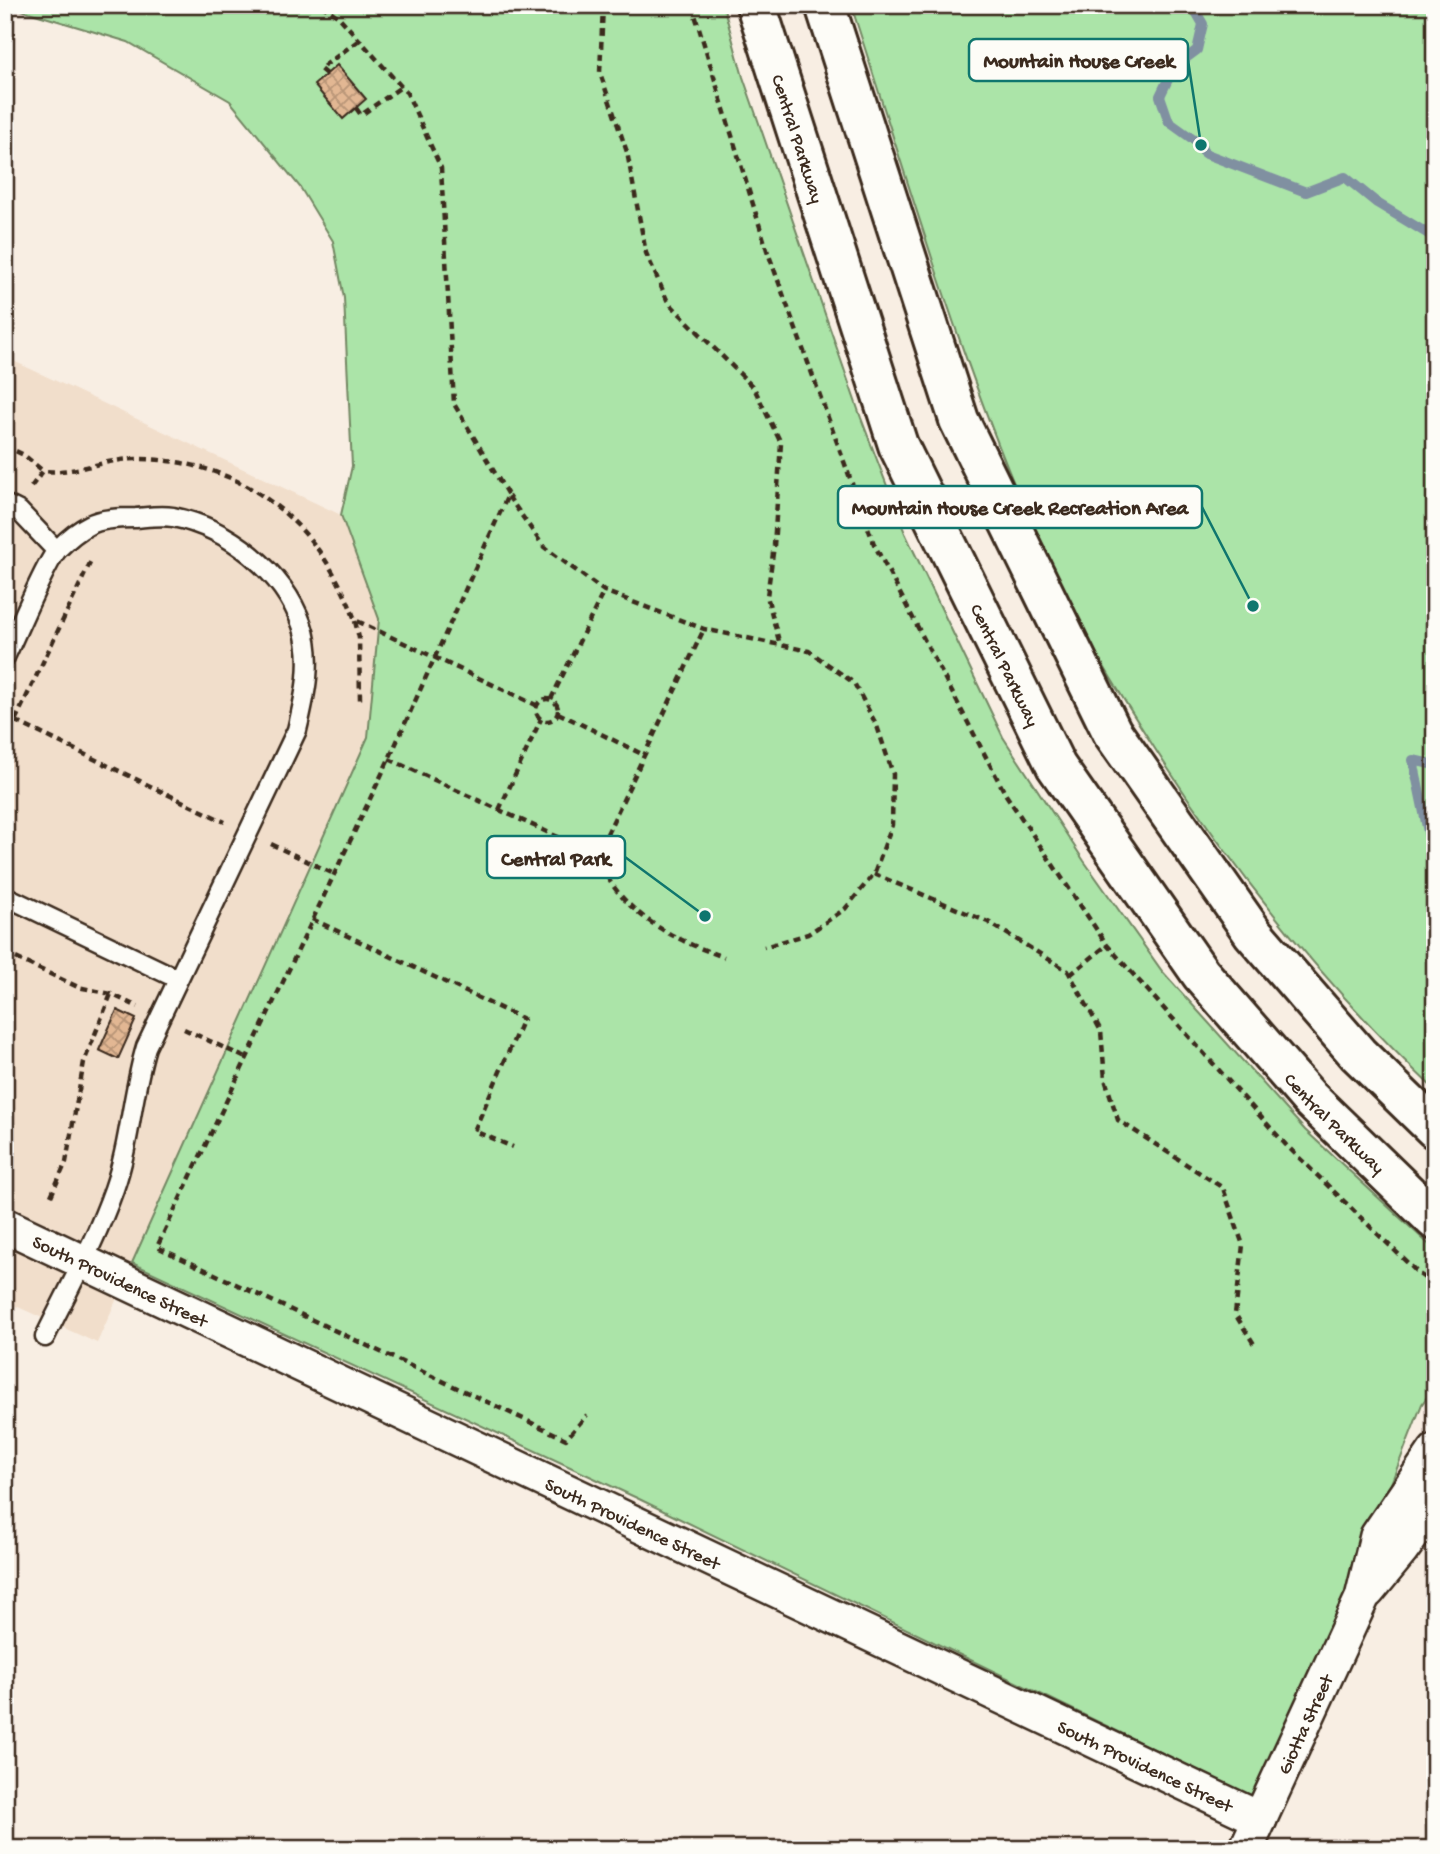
<svg xmlns="http://www.w3.org/2000/svg" width="1440" height="1854" font-family="'Gochi Hand',sans-serif">
	<style>
		.built { fill: #f1decb }
		.green { fill: #abe4a8; stroke: #738763; stroke-width: 2 }
		.lines { fill: none; stroke-linecap: round; stroke-linejoin: round }
		.stream { stroke: #8090a1; stroke-width: 10 }
		.building { fill: url(#building-cross-hatch); stroke: #3b2a1e; stroke-width: 2 }
		.lane-casing { stroke: #3b2a1e; stroke-width: 23 }
		.street-casing { stroke: #3b2a1e; stroke-width: 38 }
		.secondary-casing { stroke: #3b2a1e; stroke-width: 44 }
		.path { stroke: #3b2a1e; stroke-width: 4.5; stroke-dasharray: 7 5; stroke-linecap: butt }
		.lane { stroke: #fdfcf7; stroke-width: 18 }
		.street { stroke: #fdfcf7; stroke-width: 33 }
		.secondary { stroke: #fdfcf7; stroke-width: 38 }
		.labels { text-anchor: middle; stroke-width: 7; stroke-linejoin: round; paint-order: stroke }
		.street-label { font-size: 19px; fill: #3b2a1e; stroke: #fdfcf7 }
		.leader { fill: none; stroke: #0f766e; stroke-width: 2.5 }
		.callout-dot { fill: #0f766e; stroke: #fdfcf7; stroke-width: 2.5 }
		.callout { fill: #fdfcf7; stroke: #0f766e; stroke-width: 2.5 }
		.callout-label { font-size: 21px; text-anchor: middle; font-weight: bold; fill: #3b2a1e }
	</style>
	<defs>
		<pattern id="building-cross-hatch" width="8" height="8" patternUnits="userSpaceOnUse" patternTransform="scale(1.75)"><rect width="8" height="8" fill="#e2b793"/><path d="M0 0l8 8M0 8l8-8" fill="none" stroke="#b89577"/></pattern>
	</defs>
	<rect width="100%" height="100%" fill="#f8eee3"/>
	<filter id="ink" filterUnits="userSpaceOnUse"><feTurbulence type="fractalNoise" baseFrequency=".0143" numOctaves="2"/><feDisplacementMap in="SourceGraphic" scale="14" xChannelSelector="R" yChannelSelector="G"/><feConvolveMatrix kernelMatrix="1 2 1 2 8 2 1 2 1" color-interpolation-filters="sRGB"/></filter>
	<g filter="url(#ink)">
		<polygon class="built" points="5,357 341,515 379,618 368,737 97,1343 5,1301"/>
		<g class="green">
			<polygon points="5,5 723,5 743,77 861,418 905,533 1003,737 1084,861 1162,971 1305,1130 1435,1250 1435,1386 1422,1404 1355,1576 1251,1796 639,1499 132,1263 368,737 379,619 341,515 352,466 344,298 333,241 300,187 230,101 128,42"/>
			<path d="M 851,5 L 1435,5 L 1435,1090 C 1322,983 1226,862 1143,730 C 1104,669 1066,605 1037,538 C 961,366 909,184 851,5 Z"/>
		</g>
		<g class="lines">
			<g class="stream">
				<polyline points="1192,5 1203,24 1197,50 1174,67 1160,96 1169,122 1201,145 1204,153 1306,192 1345,177 1377,203 1435,238"/>
				<polyline points="1435,765 1413,760 1435,866"/>
			</g>
		</g>
		<g class="building">
			<polygon points="337,65 366,99 343,119 314,85"/>
			<polygon points="117,1010 136,1019 118,1059 99,1050"/>
		</g>
		<g class="lines">
			<defs>
				<g id="lane">
					<polyline points="5,504 19,511 56,550"/>
					<path d="M 5,657 C 15,637 47,559 59,548 C 67,540 79,530 89,525 C 101,518 122,518 136,518 C 148,517 161,515 173,517 C 228,528 283,571 302,625 C 314,659 305,697 297,730 L 146,1047 C 132,1093 130,1144 114,1189 C 96,1240 69,1288 45,1337"/>
					<polyline points="5,896 178,979"/>
				</g>
				<g id="street">
					<path id="s1" d="M 5,1225 L 1260,1819"/>
					<polyline points="1368,1591 1401,1551 1435,1504"/>
					<path id="s2" d="M 1246,1849 L 1362,1598 L 1377,1536 L 1435,1451"/>
				</g>
				<g id="secondary">
					<path id="s3" d="M 756,5 L 898,445 L 1056,766 L 1201,974 L 1310,1099 L 1435,1220"/>
					<polyline points="825,5 959,420 1112,732 1253,933 1358,1054 1435,1129"/>
				</g>
			</defs>
			<use href="#lane" class="lane-casing"/>
			<use href="#street" class="street-casing"/>
			<use href="#secondary" class="secondary-casing"/>
			<g class="path">
				<polyline points="321,5 339,17 407,93 441,168 454,404 508,495 389,759 157,1247 566,1439 587,1415"/>
				<polyline points="603,5 600,73 627,152 646,253 668,302 754,388 781,443 774,546 767,596 780,645"/>
				<polyline points="692,5 767,250 874,544 1006,795 1107,945 1286,1145 1419,1274 1435,1285"/>
				<polyline points="326,74 320,69 359,40"/>
				<polyline points="356,108 361,115 401,87"/>
				<polyline points="5,446 24,455 43,471"/>
				<path d="M 31,487 L 43,471 C 77,474 103,459 137,459 C 243,459 320,523 355,620 L 536,705"/>
				<polyline points="508,496 544,547 604,591 704,629 809,651 854,683 877,726 893,774 892,825 874,874 845,909 808,934 764,947"/>
				<polyline points="355,621 359,638 360,700"/>
				<circle cx="547" cy="710" r="11"/>
				<polyline points="551,699 604,591"/>
				<polyline points="558,713 644,755"/>
				<polyline points="5,716 225,822"/>
				<polyline points="5,742 91,561"/>
				<polyline points="389,759 597,855 704,629"/>
				<polyline points="499,810 541,719"/>
				<polyline points="271,844 334,874"/>
				<path d="M 597,855 C 617,911 671,939 724,957"/>
				<polyline points="874,874 988,922 1068,971 1101,1031 1105,1079 1118,1120 1223,1188 1243,1245 1235,1314 1254,1344"/>
				<polyline points="312,919 523,1019 474,1131 513,1147"/>
				<polyline points="5,953 78,987 111,994 138,1007"/>
				<polyline points="1070,975 1107,945"/>
				<polyline points="184,1029 246,1058"/>
				<polyline points="51,1196 66,1162 84,1062 111,994"/>
			</g>
			<use href="#lane" class="lane"/>
			<use href="#street" class="street"/>
			<use href="#secondary" class="secondary"/>
		</g>
	</g>
	<g class="labels">
		<g class="street-label">
			<text dy="7" stroke="none"><textPath href="#s3" startOffset="140">Central Parkway</textPath></text>
			<text dy="7" stroke="none"><textPath href="#s3" startOffset="707">Central Parkway</textPath></text>
			<text dy="7" stroke="none"><textPath href="#s3" startOffset="1274">Central Parkway</textPath></text>
			<text dy="7" stroke="none"><textPath href="#s1" startOffset="128">South Providence Street</textPath></text>
			<text dy="7" stroke="none"><textPath href="#s1" startOffset="695">South Providence Street</textPath></text>
			<text dy="7" stroke="none"><textPath href="#s2" startOffset="138">Giotta Street</textPath></text>
			<text dy="7" stroke="none"><textPath href="#s1" startOffset="1262">South Providence Street</textPath></text>
		</g>
	</g>
	<path class="leader" d="M1201 145L1188 60M1253 606L1202 507M705 916L625 857"/>
	<g class="callout-dot">
		<circle cx="1201" cy="145" r="7"/>
		<circle cx="1253" cy="606" r="7"/>
		<circle cx="705" cy="916" r="7"/>
	</g>
	<g class="callout">
		<rect x="969" y="39" width="219" height="42" rx="7"/>
		<rect x="838" y="486" width="364" height="42" rx="7"/>
		<rect x="487" y="836" width="138" height="42" rx="7"/>
	</g>
	<g class="callout-label">
		<text x="1079" y="67">Mountain House Creek</text>
		<text x="1020" y="514">Mountain House Creek Recreation Area</text>
		<text x="556" y="865">Central Park</text>
	</g>
	<rect width="1440" height="1854" fill="none" stroke="#fdfcf7" stroke-width="28"/>
	<rect x="14" y="14" width="1412" height="1826" fill="none" stroke="#3b2a1e" stroke-width="2.5" filter="url(#ink)"/>
</svg>
